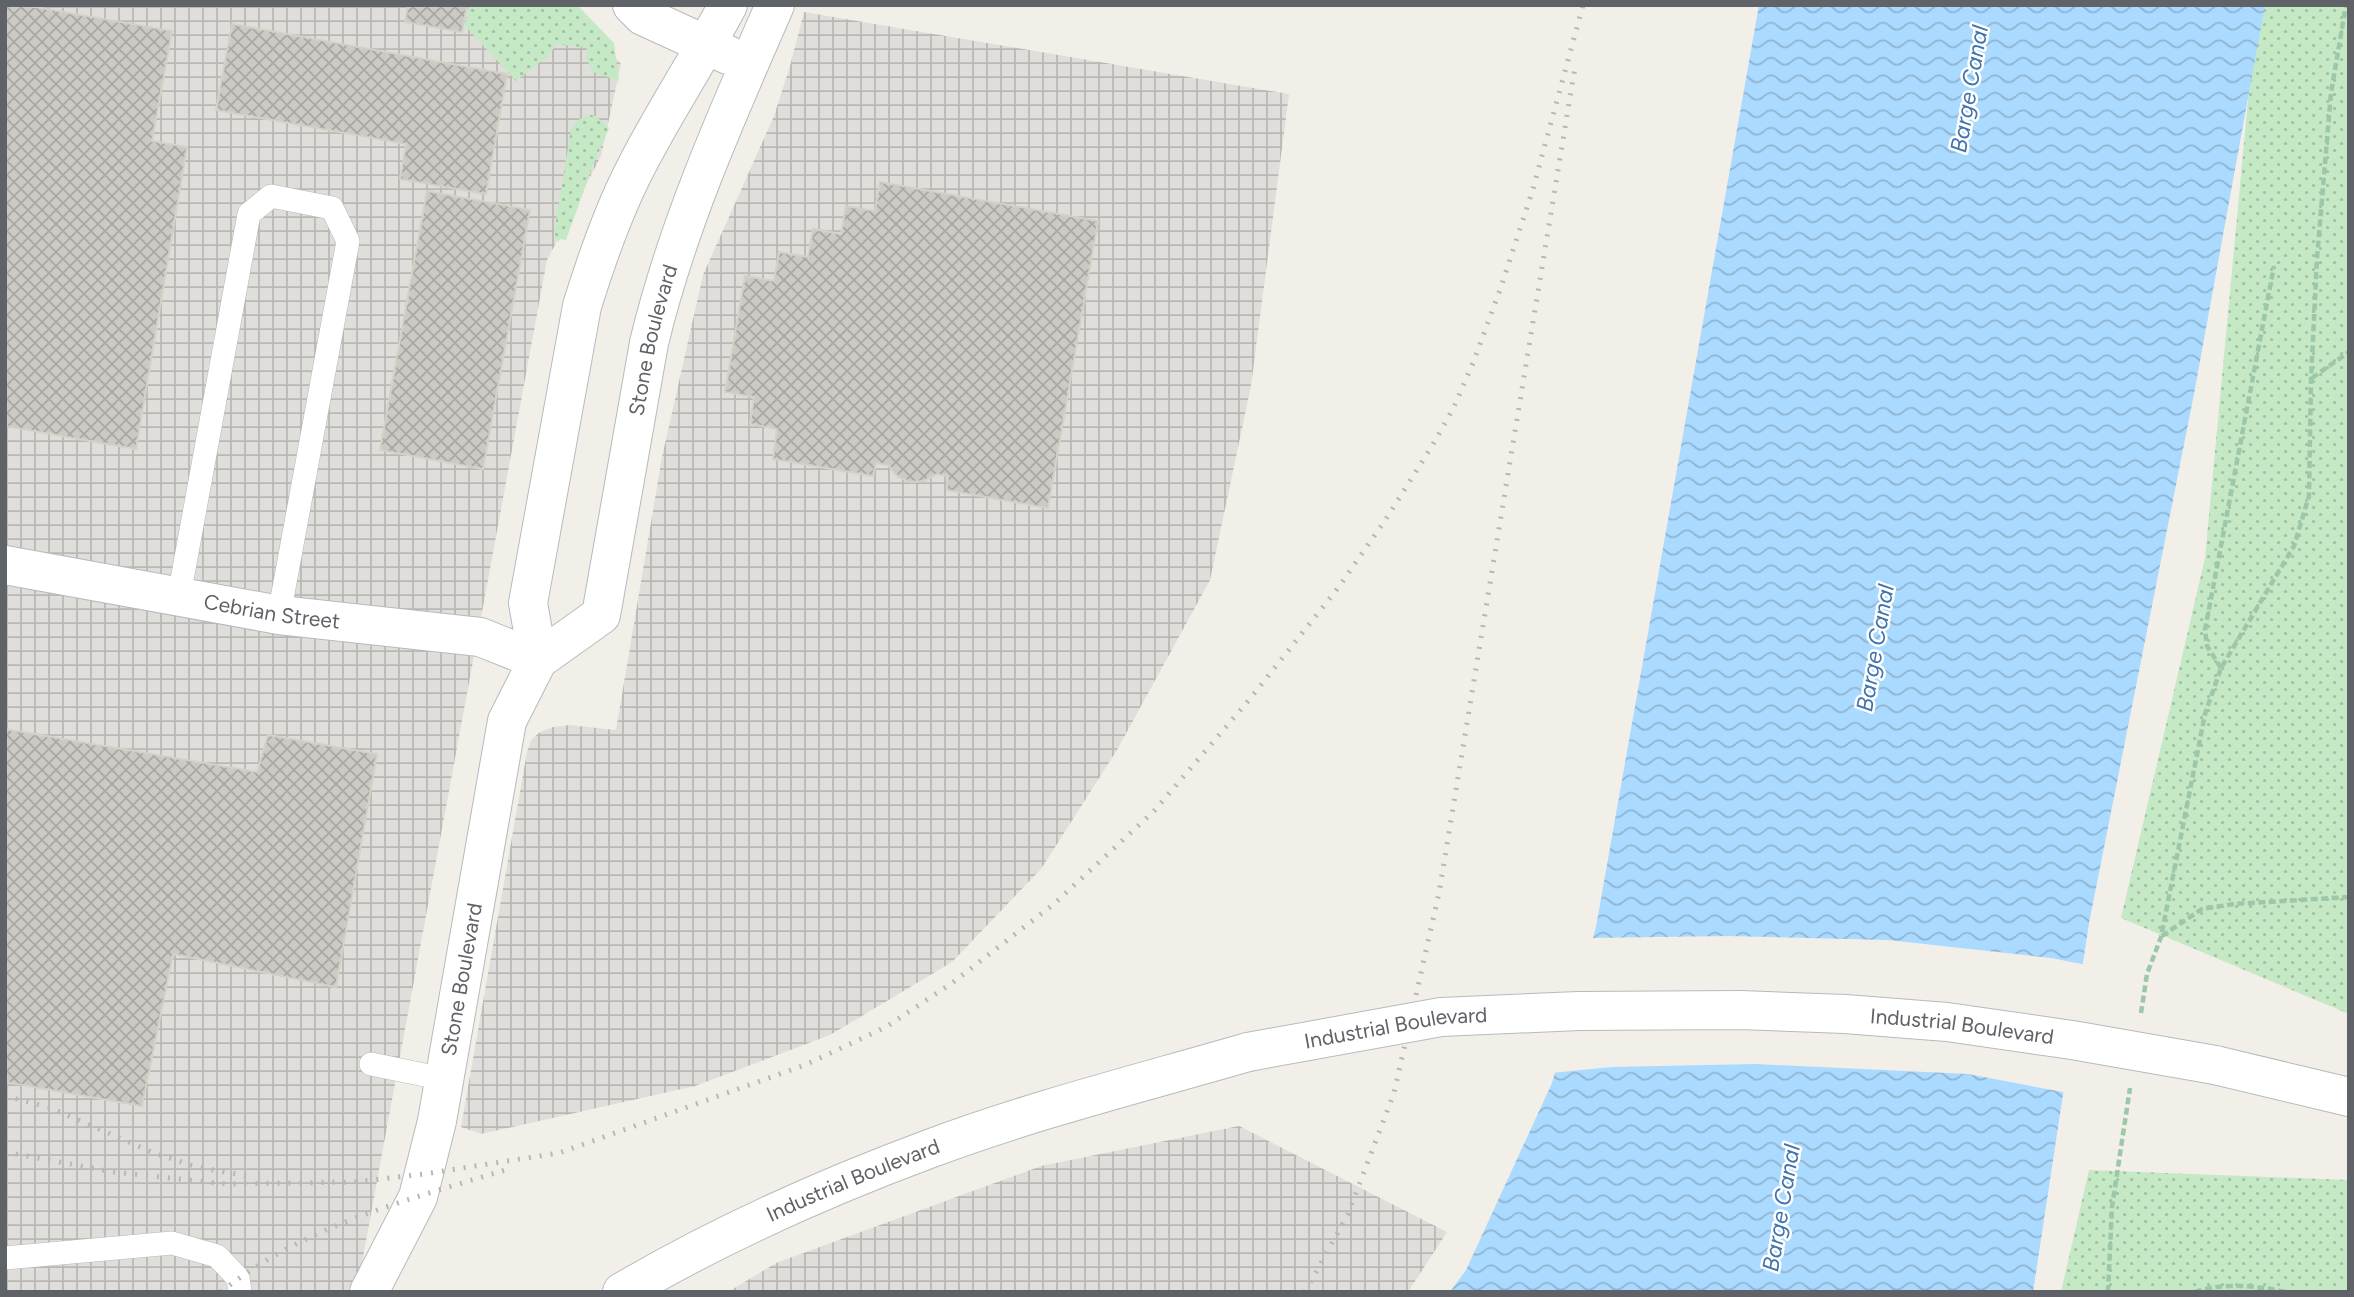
<svg xmlns="http://www.w3.org/2000/svg" width="2354" height="1297" font-family="Figtree,sans-serif">
	<style>
		.industrial { fill: url(#industrial-grid) }
		.green { fill: url(#green-dots) }
		.water { fill: url(#water-waves) }
		.pier { fill: #f1efe8 }
		.building { fill: url(#building-cross-hatch); stroke: #d6d1c6; stroke-width: 2 }
		.lines { fill: none; stroke-linecap: round; stroke-linejoin: round }
		.lane-casing { stroke: #b5b8bc; stroke-width: 24 }
		.secondary-casing { stroke: #b6babf; stroke-width: 40 }
		.path { stroke: #9cc7a9; stroke-width: 4.5; stroke-dasharray: 7 3.5; stroke-linecap: butt }
		.lane { stroke: #fff; stroke-width: 23 }
		.secondary { stroke: #fff; stroke-width: 38 }
		.rail { stroke: #b6b7b8; stroke-width: 5; stroke-dasharray: 2 9; stroke-linecap: butt }
		.secondary-bridge-casing { stroke: #b6babf; stroke-width: 40; stroke-linecap: butt }
		.secondary-bridge { stroke: #fff; stroke-width: 38 }
		.labels { text-anchor: middle; stroke-width: 5; stroke-linejoin: round; paint-order: stroke }
		.street-label { font-size: 21px; fill: #5f6368; stroke: #fff }
		.water-label { font-size: 23px; font-style: italic; fill: #4174aa; stroke: #fff }
	</style>
	<defs>
		<pattern id="industrial-grid" width="8" height="8" patternUnits="userSpaceOnUse" patternTransform="scale(1.75)"><rect width="8" height="8" fill="#e0deda"/><path d="M0 4h8M4 0v8" fill="none" stroke="#b9b8b5"/></pattern>
		<pattern id="green-dots" width="8" height="8" patternUnits="userSpaceOnUse" patternTransform="scale(1.75)"><rect width="8" height="8" fill="#c5e8c5"/><path d="M2 2h.1M6 6h.1" fill="none" stroke="#a3c0a4" stroke-width="1.8" stroke-linecap="round"/></pattern>
		<pattern id="water-waves" width="16" height="10" patternUnits="userSpaceOnUse" patternTransform="scale(1.75)"><rect width="16" height="10" fill="#aadaff"/><path d="M0 5q4-4 8 0t8 0" fill="none" stroke="#8eb4d2"/></pattern>
		<pattern id="building-cross-hatch" width="8" height="8" patternUnits="userSpaceOnUse" patternTransform="scale(1.75)"><rect width="8" height="8" fill="#cccac5"/><path d="M0 0l8 8M0 8l8-8" fill="none" stroke="#a9a8a4"/></pattern>
	</defs>
	<rect width="100%" height="100%" fill="#f1efe8"/>
	<g class="industrial">
		<polygon points="5,5 573,5 621,64 601,156 547,260 358,1284 349,1292 5,1292"/>
		<polygon points="804,12 1289,94 1251,386 1210,580 1117,750 1041,869 952,962 830,1035 695,1086 481,1134 461,1127 527,752 531,740 540,732 553,727 569,725 616,730 662,457 703,275 774,116 790,66"/>
		<polygon points="1239,1126 1447,1232 1408,1292 728,1292 776,1263 1041,1166"/>
	</g>
	<g class="green">
		<polygon points="469,5 577,5 614,43 619,81 593,72 586,58 587,48 557,44 548,56 516,81 465,26"/>
		<polygon points="2257,5 2349,5 2349,1014 2121,918 2205,558"/>
		<path d="M 591,115 L 596,116 L 609,128 L 592,168 L 566,240 L 560,239 L 558,242 L 554,233 L 570,135 C 573,123 579,117 591,115 Z"/>
		<polygon points="2089,1170 2349,1180 2349,1292 2061,1292"/>
	</g>
	<polygon class="water" points="1759,5 2265,5 2194,394 2089,923 2033,1292 1450,1292 1466,1270 1552,1083 1596,927"/>
	<polygon class="pier" points="1729,936 1888,940 2051,958 2087,965 2068,1093 1968,1074 1755,1064 1612,1067 1551,1073 1589,938"/>
	<g class="building">
		<polygon points="5,5 24,5 172,31 152,141 187,147 136,449 5,426"/>
		<polygon points="408,5 467,5 462,32 405,22"/>
		<polygon points="232,24 507,74 486,194 400,179 406,144 216,110"/>
		<polygon points="880,182 1098,221 1048,508 947,490 948,476 937,474 924,481 910,482 898,477 888,465 876,463 873,476 773,459 777,429 750,424 754,397 725,392 745,276 774,281 779,252 808,257 813,229 841,234 846,206 875,211"/>
		<polygon points="427,191 530,210 483,469 380,450"/>
		<polygon points="5,729 257,772 268,735 377,754 336,987 173,954 142,1106 5,1082"/>
	</g>
	<g class="lines">
		<defs>
			<g id="lane">
				<polyline points="179,596 249,214 271,196 332,208 348,241 279,615"/>
				<polyline points="371,1064 444,1079"/>
				<polyline points="5,1258 172,1243 217,1256 238,1278 240,1292"/>
			</g>
			<g id="secondary">
				<polyline points="632,5 643,16 728,55"/>
				<path id="s1" d="M 5,565 L 279,615 L 480,637 L 538,660"/>
				<path d="M 538,660 L 528,603 L 582,306 C 596,261 611,217 632,175 C 661,116 698,62 728,5"/>
				<polyline points="2215,1065 2349,1097"/>
				<path id="s2" d="M 369,1292 L 418,1197 L 437,1121 L 507,721 L 538,660 L 601,615 L 649,343 C 677,226 727,115 775,5"/>
				<path id="s3" d="M 622,1292 C 719,1235 824,1188 929,1149 C 1033,1110 1141,1083 1248,1052"/>
			</g>
		</defs>
		<use href="#lane" class="lane-casing"/>
		<use href="#secondary" class="secondary-casing"/>
		<g class="path">
			<polyline points="2312,378 2349,352"/>
			<polyline points="2221,668 2207,646 2205,630 2274,266"/>
			<polyline points="2162,936 2202,909 2234,904 2349,897"/>
			<polyline points="2141,1013 2147,974 2161,937 2205,714 2221,668 2294,546 2309,496 2311,379 2317,258 2331,93 2346,5"/>
			<polyline points="2108,1292 2112,1207 2130,1088"/>
			<path d="M 2195,1292 C 2222,1282 2259,1286 2286,1292"/>
		</g>
		<use href="#lane" class="lane"/>
		<use href="#secondary" class="secondary"/>
		<g class="rail">
			<polyline points="5,1096 51,1108 154,1153 197,1167 253,1177"/>
			<polyline points="5,1152 114,1172 226,1184 354,1182 424,1174 559,1153 805,1065 886,1027 952,983 1054,904 1154,811 1249,700 1338,588 1386,519 1432,446 1453,409 1473,363 1500,290 1533,189 1583,5"/>
			<path d="M 221,1292 C 302,1226 410,1199 509,1169"/>
			<polyline points="1305,1292 1348,1214 1394,1093 1439,893 1575,67"/>
		</g>
		<defs>
			<g id="secondary-bridge">
				<path id="s4" d="M 1248,1052 L 1441,1017 L 1579,1011 L 1740,1010 L 1845,1014 L 1947,1022 L 2072,1040 L 2215,1065"/>
			</g>
		</defs>
		<use href="#secondary-bridge" class="secondary-bridge-casing"/>
		<use href="#secondary-bridge" class="secondary-bridge"/>
	</g>
	<g class="labels">
		<g class="street-label">
			<text dy="7" stroke="none"><textPath href="#s2" startOffset="1017">Stone Boulevard</textPath></text>
			<text dy="7" stroke="none"><textPath href="#s1" startOffset="271">Cebrian Street</textPath></text>
			<text dy="7" stroke="none"><textPath href="#s2" startOffset="329">Stone Boulevard</textPath></text>
			<text dy="7" stroke="none"><textPath href="#s4" startOffset="718">Industrial Boulevard</textPath></text>
			<text dy="7" stroke="none"><textPath href="#s4" startOffset="150">Industrial Boulevard</textPath></text>
			<text dy="7" stroke="none"><textPath href="#s3" startOffset="257">Industrial Boulevard</textPath></text>
		</g>
		<g class="water-label">
			<text transform="translate(1969 89) rotate(-80)" y="8">Barge Canal</text>
			<text transform="translate(1875 648) rotate(-80)" y="8">Barge Canal</text>
			<text transform="translate(1781 1208) rotate(-80)" y="8">Barge Canal</text>
		</g>
	</g>
	<rect width="2354" height="1297" fill="none" stroke="#5f6368" stroke-width="14"/>
</svg>
